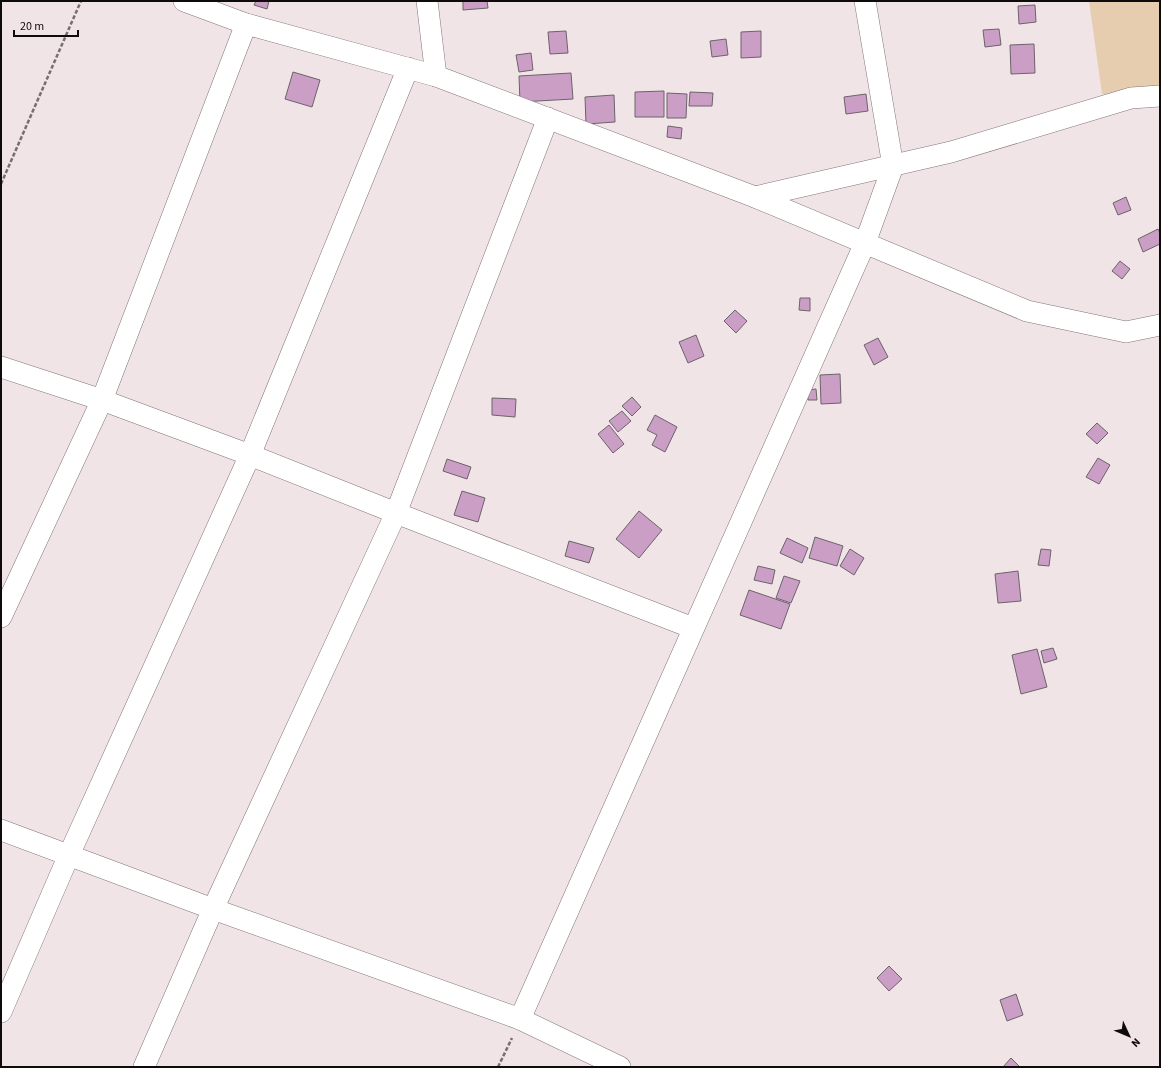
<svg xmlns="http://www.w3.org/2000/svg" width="1161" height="1068" font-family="'Source Sans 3',sans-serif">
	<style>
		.green { fill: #e7cdaf }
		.building { fill: #cb9ec6; stroke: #6b636a }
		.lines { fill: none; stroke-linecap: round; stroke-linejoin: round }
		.minor-casing { stroke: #827678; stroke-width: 22 }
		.path { stroke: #776e70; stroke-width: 2.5; stroke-dasharray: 4 2; stroke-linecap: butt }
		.minor { stroke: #fff; stroke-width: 21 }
	</style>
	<rect width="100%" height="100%" fill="#f1e4e6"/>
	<polygon class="green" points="1089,1 1160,1 1160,97 1102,94"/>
	<g class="building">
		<polygon points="256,1 269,1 267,9 254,5"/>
		<polygon points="463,1 487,1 488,8 463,10"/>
		<polygon points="1035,5 1036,22 1019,24 1018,6"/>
		<polygon points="999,29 1001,45 985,47 983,30"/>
		<polygon points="566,31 568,53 550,54 548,32"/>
		<polygon points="761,31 761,57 741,58 741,32"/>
		<polygon points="726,39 728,55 712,57 710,41"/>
		<polygon points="1034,44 1035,73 1011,74 1010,45"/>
		<polygon points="531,53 533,70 519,72 516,55"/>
		<polygon points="293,72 320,80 312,107 285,99"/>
		<polygon points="571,73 573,99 520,102 519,76"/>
		<polygon points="664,91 664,117 635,117 635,92"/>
		<polygon points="690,92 713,93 712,106 689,106"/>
		<polygon points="667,93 687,94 686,118 667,118"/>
		<polygon points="866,94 868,111 846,114 844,97"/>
		<polygon points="614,95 615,122 586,124 585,97"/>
		<polygon points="668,126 682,128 681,139 667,137"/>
		<polygon points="1126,197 1131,210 1118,215 1113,203"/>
		<polygon points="1158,229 1160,233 1160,244 1143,252 1138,239"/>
		<polygon points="1120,261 1130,269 1122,279 1112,271"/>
		<polygon points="800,298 810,298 810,311 799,310"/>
		<polygon points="735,310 747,321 736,333 724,321"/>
		<polygon points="696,335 704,356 688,363 679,342"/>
		<polygon points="878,338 888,357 874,365 864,345"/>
		<polygon points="840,374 841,403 821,404 820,375"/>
		<polygon points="816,389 817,400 808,400 807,390"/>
		<polygon points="632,397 641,407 632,416 622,406"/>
		<polygon points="492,398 516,399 515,417 492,415"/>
		<polygon points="622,411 631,421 618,432 609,421"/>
		<polygon points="655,415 677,427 665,452 652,445 657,435 647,430"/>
		<polygon points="1097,423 1108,433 1097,444 1086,434"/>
		<polygon points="609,425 624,444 613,453 598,434"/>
		<polygon points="1098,458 1110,465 1099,484 1086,477"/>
		<polygon points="447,459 471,467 467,479 443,471"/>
		<polygon points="462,491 485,498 478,522 454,515"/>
		<polygon points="639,511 662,530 639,558 616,539"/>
		<polygon points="815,537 843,546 837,566 809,558"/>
		<polygon points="787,538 808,548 802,563 780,553"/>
		<polygon points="569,541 594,548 589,563 565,556"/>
		<polygon points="850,549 864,558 854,575 840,566"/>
		<polygon points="1041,549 1051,550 1049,566 1038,565"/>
		<polygon points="758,566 775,570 772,584 754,580"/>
		<polygon points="1018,571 1021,601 998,603 995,574"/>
		<polygon points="784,576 800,581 791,603 776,598"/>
		<polygon points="749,590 790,604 781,629 740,615"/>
		<polygon points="1053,648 1057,659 1044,663 1041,651"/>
		<polygon points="1037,649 1047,687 1021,694 1012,655"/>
		<polygon points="889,966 902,979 889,991 877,978"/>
		<polygon points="1016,994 1023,1015 1007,1021 1000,1000"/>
		<polygon points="1011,1058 1020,1067 1003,1067"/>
	</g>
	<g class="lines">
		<defs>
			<g id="minor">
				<polyline points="184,1 246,24 436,76 755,197 951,152 1131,98 1160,96"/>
				<polyline points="427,1 436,76"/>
				<polyline points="755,197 1027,311 1126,332 1160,325"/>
				<polyline points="1,367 102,400 250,455 396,513 548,118"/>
				<polyline points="1,617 102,400 246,24"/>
				<polyline points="1,830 213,909 520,1019 865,243 893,166 865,1"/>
				<polyline points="1,1012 69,855 250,455 408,68"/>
				<polyline points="520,1019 620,1067"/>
				<polyline points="144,1067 213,909 396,513 693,628"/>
			</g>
		</defs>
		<use href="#minor" class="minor-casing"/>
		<g class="path">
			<polyline points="1,184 81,1"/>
			<polyline points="498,1067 512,1038"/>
		</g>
		<use href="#minor" class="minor"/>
	</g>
	<rect width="1161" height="1068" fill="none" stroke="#0f0b0c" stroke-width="4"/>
	<g transform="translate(1129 1036) rotate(134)" stroke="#f1e4e6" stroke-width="3" paint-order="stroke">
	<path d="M0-3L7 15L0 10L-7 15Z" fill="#0f0b0c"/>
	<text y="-6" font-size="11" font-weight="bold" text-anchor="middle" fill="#0f0b0c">N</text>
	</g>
	<path d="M14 30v6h64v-6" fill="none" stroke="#0f0b0c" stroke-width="2"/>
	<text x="20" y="30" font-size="12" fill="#0f0b0c" stroke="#f1e4e6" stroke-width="3" paint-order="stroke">20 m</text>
</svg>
